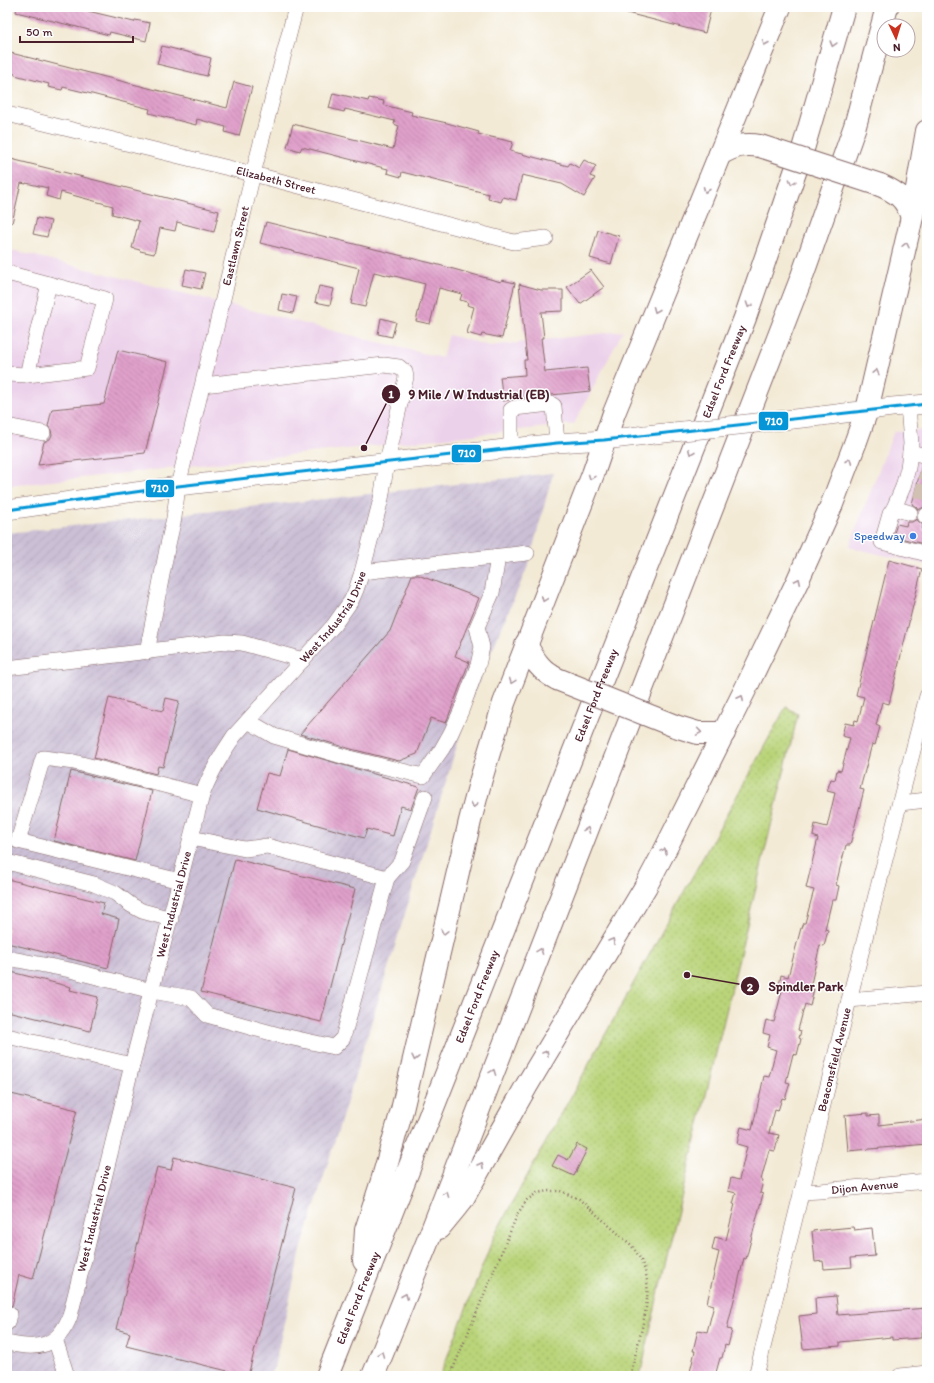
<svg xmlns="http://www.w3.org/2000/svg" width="934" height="1383" font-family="Itim,sans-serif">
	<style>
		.built { fill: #ecd1ea }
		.industrial { fill: url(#industrial-furrows) }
		.park { fill: url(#park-dots); stroke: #827a52 }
		.building { fill: url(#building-back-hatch) }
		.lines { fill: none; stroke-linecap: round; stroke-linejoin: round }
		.minor-tunnel { stroke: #d1c1b3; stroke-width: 15; stroke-dasharray: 15 8; stroke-linecap: butt }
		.minor-casing { stroke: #856666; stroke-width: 16 }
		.major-casing { stroke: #856666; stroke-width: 20 }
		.highway-casing { stroke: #856666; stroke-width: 24 }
		.path { stroke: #856666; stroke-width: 2.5; stroke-dasharray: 1 3; stroke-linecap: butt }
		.minor { stroke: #fff; stroke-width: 15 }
		.major { stroke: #fff; stroke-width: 19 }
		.highway { stroke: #fff; stroke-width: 22 }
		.major-bridge-casing { stroke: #856666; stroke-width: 20; stroke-linecap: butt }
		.highway-bridge-casing { stroke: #856666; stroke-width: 24; stroke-linecap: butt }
		.major-bridge { stroke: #fff; stroke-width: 19 }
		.highway-bridge { stroke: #fff; stroke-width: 22 }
		.bus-1-casing { stroke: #fff; stroke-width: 6 }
		.bus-1 { stroke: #0696d7; stroke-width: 3 }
		.oneway { stroke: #ae9aa0 }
		.shop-dot { fill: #3f7fe0; stroke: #fff; stroke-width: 1.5 }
		.labels { text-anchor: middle; stroke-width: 3; stroke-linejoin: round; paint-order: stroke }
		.street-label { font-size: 12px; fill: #4a1f2b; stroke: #fff }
		.shop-label { font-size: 12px; fill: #366cbe; stroke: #fff; text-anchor: end }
		.leader { fill: none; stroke: #4a1f2b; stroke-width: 1.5 }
		.callout-dot { fill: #4a1f2b; stroke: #fff; stroke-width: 1.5 }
		.mark-label { font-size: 12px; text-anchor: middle; font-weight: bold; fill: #fff }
		.callout-label { font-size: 13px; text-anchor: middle; font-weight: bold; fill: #4a1f2b; stroke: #fff; stroke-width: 3; stroke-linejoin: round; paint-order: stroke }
		.line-badge { stroke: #fff; stroke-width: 1.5 }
		.badge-label { font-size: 11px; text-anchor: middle; font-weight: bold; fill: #fff }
	</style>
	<defs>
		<pattern id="industrial-furrows" width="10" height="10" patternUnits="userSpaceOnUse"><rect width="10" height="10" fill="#cbbfd5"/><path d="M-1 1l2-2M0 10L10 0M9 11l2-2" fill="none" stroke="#b0a4b7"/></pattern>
		<pattern id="park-dots" width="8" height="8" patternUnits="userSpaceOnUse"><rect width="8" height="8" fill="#b9d479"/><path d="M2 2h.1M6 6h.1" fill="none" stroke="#a1b669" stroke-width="1.8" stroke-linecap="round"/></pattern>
		<pattern id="building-back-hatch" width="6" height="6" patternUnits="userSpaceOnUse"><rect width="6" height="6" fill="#e0a0cb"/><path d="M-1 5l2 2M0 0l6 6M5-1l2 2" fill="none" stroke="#b882a5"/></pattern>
	</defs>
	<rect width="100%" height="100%" fill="#fff"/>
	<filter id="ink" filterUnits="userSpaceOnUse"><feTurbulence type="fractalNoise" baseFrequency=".025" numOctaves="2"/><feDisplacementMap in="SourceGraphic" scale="8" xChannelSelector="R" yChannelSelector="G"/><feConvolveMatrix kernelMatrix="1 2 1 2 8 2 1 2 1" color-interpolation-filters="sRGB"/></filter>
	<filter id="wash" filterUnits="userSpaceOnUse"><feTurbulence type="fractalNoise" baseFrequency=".012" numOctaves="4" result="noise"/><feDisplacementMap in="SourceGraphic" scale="16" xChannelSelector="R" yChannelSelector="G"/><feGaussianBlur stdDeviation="0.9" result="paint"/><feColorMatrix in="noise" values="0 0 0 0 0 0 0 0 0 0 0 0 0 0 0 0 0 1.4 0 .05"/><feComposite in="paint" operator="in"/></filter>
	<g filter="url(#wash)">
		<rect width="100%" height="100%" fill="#f3ead5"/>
		<g class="built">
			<polygon points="7,249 442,358 449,335 490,346 623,331 574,424 7,486"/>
			<polygon points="927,430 927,565 849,547 894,431"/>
		</g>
		<polygon class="industrial" points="553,473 528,566 472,697 301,1250 274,1367 269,1376 7,1376 7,533 343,497"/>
		<polygon class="park" points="786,707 798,714 661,1281 640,1376 440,1376 494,1236"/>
		<g id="blocks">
			<g class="building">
				<polygon points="17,7 71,7 134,22 135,20 150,23 146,41 110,32 109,35 61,23 16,12"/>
				<polygon points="620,7 701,7 711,9 705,33 619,11"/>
				<polygon points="162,46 211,58 207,76 157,64"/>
				<polygon points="7,52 227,108 234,82 252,87 239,136 225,132 226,127 197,119 196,125 149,113 150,109 96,95 63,87 62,90 48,87 49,84 15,75 15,74 7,72"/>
				<polygon points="333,93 368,101 369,98 384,101 383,105 412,112 411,115 447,123 479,132 478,134 513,142 510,151 568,166 570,163 579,168 584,160 596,166 590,176 595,178 584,197 562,184 522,175 516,200 503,197 501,202 488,199 489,194 402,172 401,177 387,173 388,169 302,147 300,151 287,147 293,124 393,149 399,126 394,124 395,121 345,109 344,112 329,108"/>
				<polygon points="7,158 219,211 214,232 177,222 175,231 160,228 154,254 140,251 140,250 132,248 139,221 112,214 113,206 61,192 59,200 46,196 48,188 26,183 26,184 21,183 12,223 7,222"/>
				<polygon points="37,218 51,221 47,237 33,234"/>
				<polygon points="266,222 435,264 501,282 502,280 515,283 502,338 482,334 481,337 467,333 474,307 467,305 468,302 460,300 462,294 439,288 430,324 416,321 425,284 391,275 391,276 374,272 365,307 351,304 359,268 260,243"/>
				<polygon points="598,230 619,236 611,264 590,258"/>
				<polygon points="186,269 205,273 201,289 182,285"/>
				<polygon points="591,270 604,287 580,304 567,287"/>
				<polygon points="519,284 541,290 563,290 563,311 541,312 544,338 541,338 545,372 587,368 590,391 513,399 503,401 500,377 525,375 524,360 527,360"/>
				<polygon points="319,286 334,289 330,305 315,302"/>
				<polygon points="282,294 297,297 293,313 279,310"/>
				<polygon points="381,318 396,322 392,337 378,334"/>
				<polygon points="118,350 168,362 145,453 38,465 44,442 50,439 52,435 51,430 48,426 52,409 104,404"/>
				<polygon points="922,464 927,465 927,507 924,507 918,510 916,507 912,504"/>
				<polygon points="917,519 918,521 923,525 922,530 927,531 927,545 893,536 897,524 906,526 907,522 912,522"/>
				<polygon points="889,560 922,569 889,704 882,702 876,725 880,727 875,745 872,744 860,789 864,790 850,845 846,845 840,868 836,885 839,886 836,900 832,900 825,929 828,930 824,946 820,945 810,988 814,989 810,1006 805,1004 798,1030 801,1031 799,1038 801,1039 797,1055 793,1054 786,1082 790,1083 785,1099 782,1098 778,1111 775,1110 769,1133 779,1135 775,1151 769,1150 761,1180 763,1181 760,1193 763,1194 746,1259 744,1258 727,1329 732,1330 728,1346 725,1345 722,1358 720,1358 715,1376 689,1376 695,1351 693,1351 698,1330 707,1332 714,1305 707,1303 719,1252 712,1250 715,1237 726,1240 735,1204 733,1204 736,1193 728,1191 731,1178 739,1180 747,1147 737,1144 741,1127 752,1130 764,1076 769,1077 776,1050 767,1047 770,1035 763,1033 766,1020 774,1022 783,987 779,986 781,975 788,977 801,928 803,923 805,923 814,890 806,888 818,838 813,836 815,824 827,827 835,793 827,791 831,779 835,780 837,770 841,771 850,738 842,736 845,723 854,725 855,720 858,721 864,697 856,695"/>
				<polygon points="412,575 418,575 479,598 455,656 469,662 446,723 431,718 417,754 399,761 351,749 300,734 390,631"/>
				<polygon points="109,698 163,711 166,698 179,701 163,767 158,766 156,774 94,758"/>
				<polygon points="288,749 419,787 411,809 401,806 393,836 367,829 364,838 257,808 267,773 280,776"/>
				<polygon points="71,771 152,791 135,861 54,841"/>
				<polygon points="235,859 355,889 321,1022 201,992"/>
				<polygon points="7,879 104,903 101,914 119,919 108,968 7,943"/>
				<polygon points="7,971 71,987 70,990 98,997 90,1031 7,1011"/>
				<polygon points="7,1093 77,1110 33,1279 19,1275 12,1306 7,1305"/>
				<polygon points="868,1113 868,1116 879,1115 879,1125 927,1119 927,1144 848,1151 845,1115"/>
				<polygon points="577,1144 587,1149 574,1176 552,1166 558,1155 568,1160"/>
				<polygon points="174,1157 296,1188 248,1376 126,1346 130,1333 116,1329 157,1167 171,1170"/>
				<polygon points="853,1227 854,1230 872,1228 875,1256 851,1258 852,1267 824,1269 823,1261 815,1262 812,1231"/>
				<polygon points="836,1296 838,1315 927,1308 927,1333 921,1333 921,1338 892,1340 892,1337 840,1342 840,1346 803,1349 799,1316 816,1314 815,1298"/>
			</g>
		</g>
	</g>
	<g filter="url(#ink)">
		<use href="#blocks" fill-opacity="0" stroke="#856666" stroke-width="1"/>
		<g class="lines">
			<g class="minor-tunnel">
				<polyline points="920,471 927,473"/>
				<polyline points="915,490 927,493"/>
			</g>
			<defs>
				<g id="minor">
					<path id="s1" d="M 7,114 L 253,174 L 514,242 L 546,238"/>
					<polyline points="7,273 105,299 87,368 27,375 7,374"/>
					<polyline points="27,375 49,284"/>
					<polyline points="908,405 911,444 908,468 903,487 894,508 890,514 882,542 927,554"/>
					<polyline points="7,426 43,433"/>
					<polyline points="511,448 511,410 514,408 551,404 554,406 557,443"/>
					<polyline points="910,452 927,456"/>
					<polyline points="894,508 910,513"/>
					<polyline points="925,516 927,517"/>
					<polyline points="362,572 527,553"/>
					<path id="s2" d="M 147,652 L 167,549 L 174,518 L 178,486 L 253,174 L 296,7"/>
					<polyline points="7,668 225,642 242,643 303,660"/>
					<polyline points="248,721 274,736 349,758 423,776 442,749 451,733 461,711 478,665 482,647 477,627 492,593 498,557"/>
					<polyline points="900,803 927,800"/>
					<polyline points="11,863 94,884 115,893 131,905 142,911 171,919"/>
					<polyline points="387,878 402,861 425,797"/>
					<polyline points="180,881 18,841 43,758 74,762 202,795"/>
					<polyline points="7,958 70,970 152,991 191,998 207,1015 275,1034 334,1047 343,1038 387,878 267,846 245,849 191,838"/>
					<polyline points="849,1000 927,993"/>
					<polyline points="7,1036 132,1065"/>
					<path id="s3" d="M 801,1192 L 820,1191 L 927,1181"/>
					<polyline points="7,1314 9,1314 7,1323"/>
					<polyline points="55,1339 67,1376"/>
					<path id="s4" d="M 7,1343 C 37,1350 58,1348 70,1316 L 132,1065 L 202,795 C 211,772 220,756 234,736 L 334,625 L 351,601 L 356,590 L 362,572 L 381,499 L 387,462 L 406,377 L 405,372 L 399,367 L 384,365 L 203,385"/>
					<path id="s5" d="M 756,1376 L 849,1000 L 927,696"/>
					<polyline points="900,1376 927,1373"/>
				</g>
				<g id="major">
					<polyline points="821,416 892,407 927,404"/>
					<polyline points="7,510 178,486 557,443 604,440 646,435"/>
				</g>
				<g id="highway">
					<path d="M 720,154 C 734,146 745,143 760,146"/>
					<path d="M 880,185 C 898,193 905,198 912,217"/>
					<path d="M 526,644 C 534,660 541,671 557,679"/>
					<polyline points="675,726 698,733 724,733"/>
					<polyline points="439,1228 462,1200 527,1085 646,886 664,852 745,690 797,582 832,504 856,441 867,410 912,217 927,131"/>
					<polyline points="364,1261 366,1230 382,1181 402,1110 470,821 481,779 504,703 593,474 614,413 780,7"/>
					<path id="s6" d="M 327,1376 L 745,318 L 803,149 L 844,7"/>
					<polyline points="373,1376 427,1243 801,279 855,126 887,7"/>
				</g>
			</defs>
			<use href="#minor" class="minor-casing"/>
			<use href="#major" class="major-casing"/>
			<use href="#highway" class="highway-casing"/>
			<path class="path" d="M 450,1376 L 518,1213 L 527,1200 L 537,1193 L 548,1191 L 560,1191 L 579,1199 L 630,1244 C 653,1271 649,1296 642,1328 C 638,1344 634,1360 630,1376"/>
			<use href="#minor" class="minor"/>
			<use href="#major" class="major"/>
			<use href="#highway" class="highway"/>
			<defs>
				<polyline id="major-bridge" points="646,435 821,416"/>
				<g id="highway-bridge">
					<polyline points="760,146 880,185"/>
					<polyline points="557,679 675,726"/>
				</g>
			</defs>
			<use href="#major-bridge" class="major-bridge-casing"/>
			<use href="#highway-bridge" class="highway-bridge-casing"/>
			<use href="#major-bridge" class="major-bridge"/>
			<use href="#highway-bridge" class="highway-bridge"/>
			<defs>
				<polyline id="bus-1" points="7,510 178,486 557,443 604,440 927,404"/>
			</defs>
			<use href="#bus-1" class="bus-1-casing"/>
			<use href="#bus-1" class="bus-1"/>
		</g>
		<defs><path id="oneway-chevron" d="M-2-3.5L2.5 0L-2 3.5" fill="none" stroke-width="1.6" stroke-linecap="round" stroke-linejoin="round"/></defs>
		<g class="oneway">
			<use href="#oneway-chevron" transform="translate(765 43) rotate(113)"/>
			<use href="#oneway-chevron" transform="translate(833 44) rotate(106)"/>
			<use href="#oneway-chevron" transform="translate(792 182) rotate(109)"/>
			<use href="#oneway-chevron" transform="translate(706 190) rotate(112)"/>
			<use href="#oneway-chevron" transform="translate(906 245) rotate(-77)"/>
			<use href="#oneway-chevron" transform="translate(749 305) rotate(109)"/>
			<use href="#oneway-chevron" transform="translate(656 310) rotate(112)"/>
			<use href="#oneway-chevron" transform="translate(876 372) rotate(-77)"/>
			<use href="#oneway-chevron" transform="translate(691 452) rotate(112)"/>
			<use href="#oneway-chevron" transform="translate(849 461) rotate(-68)"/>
			<use href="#oneway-chevron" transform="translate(591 477) rotate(111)"/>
			<use href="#oneway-chevron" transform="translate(798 581) rotate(-65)"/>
			<use href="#oneway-chevron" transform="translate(544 599) rotate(111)"/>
			<use href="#oneway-chevron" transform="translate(512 681) rotate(111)"/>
			<use href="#oneway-chevron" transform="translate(741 698) rotate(-63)"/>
			<use href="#oneway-chevron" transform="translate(699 732) rotate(9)"/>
			<use href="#oneway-chevron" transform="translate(474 805) rotate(104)"/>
			<use href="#oneway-chevron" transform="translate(587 830) rotate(-69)"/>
			<use href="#oneway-chevron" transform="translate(664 851) rotate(-62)"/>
			<use href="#oneway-chevron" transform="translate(444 932) rotate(103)"/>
			<use href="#oneway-chevron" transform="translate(612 941) rotate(-59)"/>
			<use href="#oneway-chevron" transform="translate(540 951) rotate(-69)"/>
			<use href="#oneway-chevron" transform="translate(546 1053) rotate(-59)"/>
			<use href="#oneway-chevron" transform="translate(415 1058) rotate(103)"/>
			<use href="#oneway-chevron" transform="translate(493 1072) rotate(-69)"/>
			<use href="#oneway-chevron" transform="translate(481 1165) rotate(-61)"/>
			<use href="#oneway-chevron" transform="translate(446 1194) rotate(-69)"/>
			<use href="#oneway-chevron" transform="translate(405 1296) rotate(-68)"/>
			<use href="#oneway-chevron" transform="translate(381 1354) rotate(-69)"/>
		</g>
	</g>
	<circle class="shop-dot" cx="913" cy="536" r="4"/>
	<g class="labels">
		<g class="street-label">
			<text dy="4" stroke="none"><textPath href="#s1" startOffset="277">Elizabeth Street</textPath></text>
			<text dy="4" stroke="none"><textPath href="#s2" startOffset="416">Eastlawn Street</textPath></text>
			<text dy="4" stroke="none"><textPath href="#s6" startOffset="1080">Edsel Ford Freeway</textPath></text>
			<text dy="4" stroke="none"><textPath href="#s4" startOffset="838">West Industrial Drive</textPath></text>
			<text dy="4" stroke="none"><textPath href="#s6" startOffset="732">Edsel Ford Freeway</textPath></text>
			<text dy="4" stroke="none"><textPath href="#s4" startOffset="502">West Industrial Drive</textPath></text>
			<text dy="4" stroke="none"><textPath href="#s6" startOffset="408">Edsel Ford Freeway</textPath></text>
			<text dy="4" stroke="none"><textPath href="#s5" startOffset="326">Beaconsfield Avenue</textPath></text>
			<text dy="4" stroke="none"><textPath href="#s3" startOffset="64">Dijon Avenue</textPath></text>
			<text dy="4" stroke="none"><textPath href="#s4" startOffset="178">West Industrial Drive</textPath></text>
			<text dy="4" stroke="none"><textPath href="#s6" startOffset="84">Edsel Ford Freeway</textPath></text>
		</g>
		<g class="shop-label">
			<text x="905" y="540">Speedway</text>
		</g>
	</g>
	<path class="leader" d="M364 448L391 394M687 975L750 986"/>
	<g class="callout-dot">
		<circle cx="364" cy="448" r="4"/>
		<circle cx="687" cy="975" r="4"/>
		<circle cx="391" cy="394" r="10"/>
		<circle cx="750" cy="986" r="10"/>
	</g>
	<g class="mark-label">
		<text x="391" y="398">1</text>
		<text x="750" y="991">2</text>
	</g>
	<g class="callout-label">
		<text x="479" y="399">9 Mile / W Industrial (EB)</text>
		<text x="806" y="991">Spindler Park</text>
	</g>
	<g class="line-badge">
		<rect x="758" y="411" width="31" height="20" rx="4" fill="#0696d7"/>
		<rect x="451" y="444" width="31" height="19" rx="4" fill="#0696d7"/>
		<rect x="145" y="479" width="30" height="19" rx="4" fill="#0696d7"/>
	</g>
	<g class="badge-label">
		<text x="774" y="425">710</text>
		<text x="467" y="457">710</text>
		<text x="160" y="492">710</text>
	</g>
	<rect width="934" height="1383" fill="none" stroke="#fff" stroke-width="24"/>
	<g transform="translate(896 38) rotate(176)"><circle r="19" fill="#ffffff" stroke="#b7a5aa"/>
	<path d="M0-3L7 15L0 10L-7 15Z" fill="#c8321e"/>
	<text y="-6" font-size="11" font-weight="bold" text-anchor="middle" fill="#4a1f2b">N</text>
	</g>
	<path d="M20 36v6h113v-6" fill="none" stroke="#4a1f2b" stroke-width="2"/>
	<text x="26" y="36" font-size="12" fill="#4a1f2b" stroke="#ffffff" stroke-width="3" paint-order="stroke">50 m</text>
</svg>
